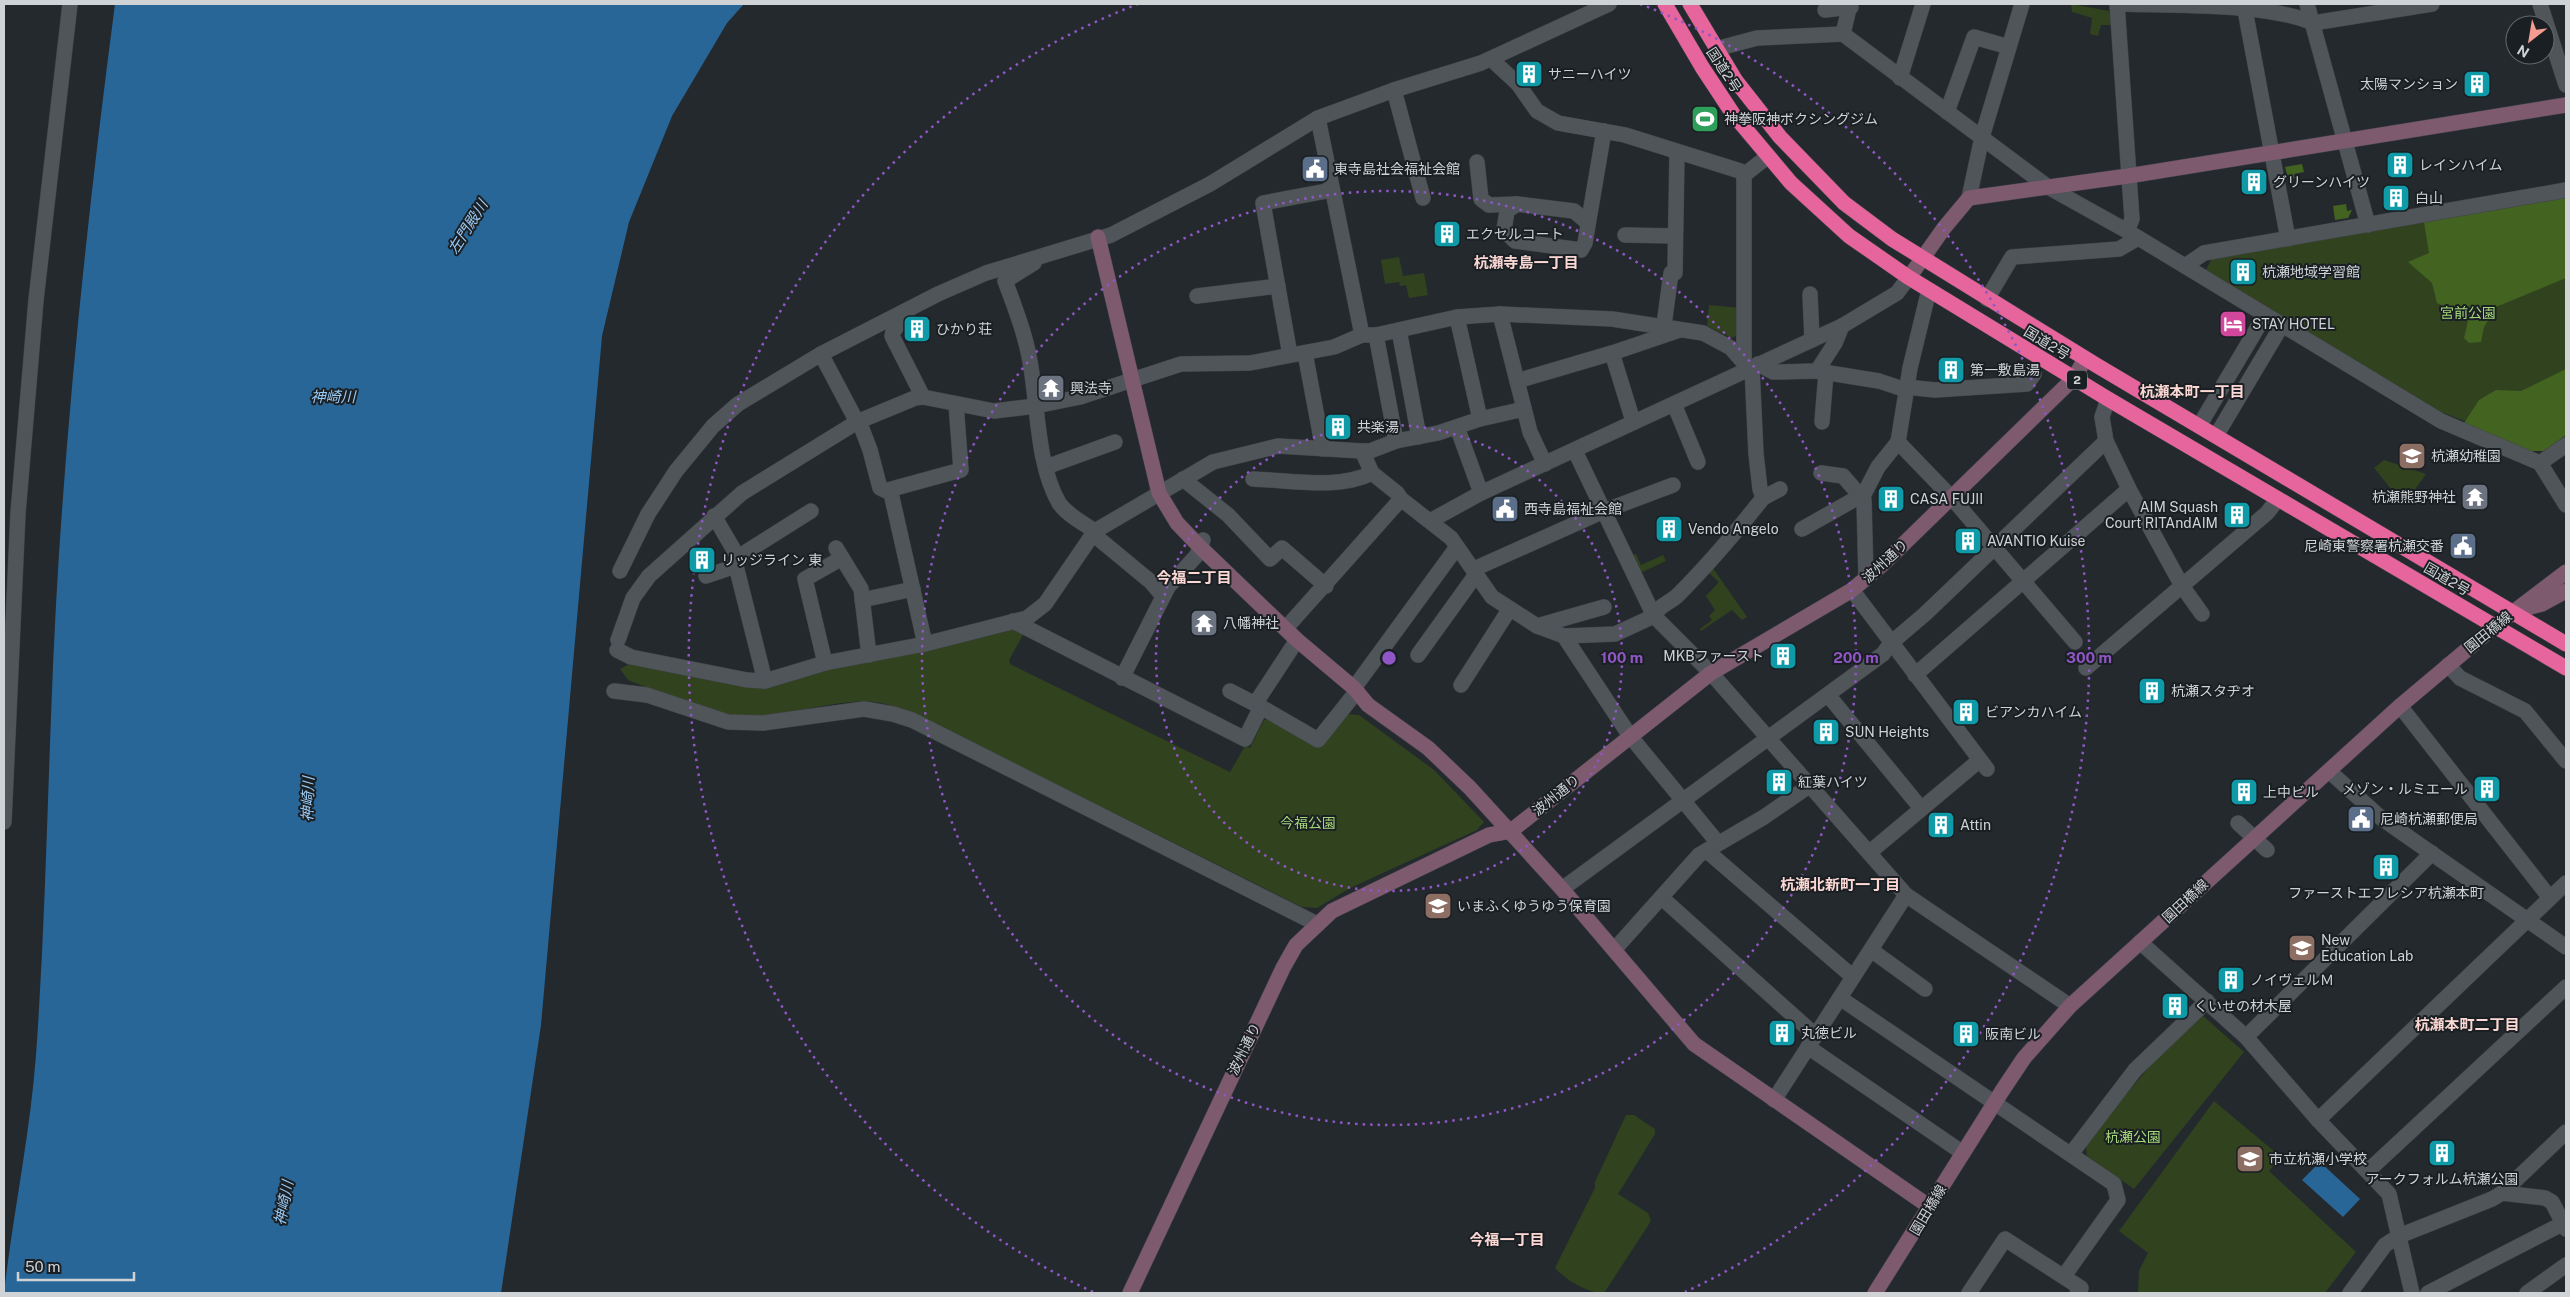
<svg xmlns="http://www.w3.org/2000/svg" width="2570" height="1297" font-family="'Public Sans','Noto Sans JP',sans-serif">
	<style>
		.green { fill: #30431e }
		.forest { fill: #436321 }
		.water { fill: #296698 }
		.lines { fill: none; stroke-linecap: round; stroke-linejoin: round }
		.street-casing { stroke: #404347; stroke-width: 16 }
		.secondary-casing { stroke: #404347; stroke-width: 16 }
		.highway-casing { stroke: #404347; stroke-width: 16 }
		.street { stroke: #50555a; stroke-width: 15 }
		.secondary { stroke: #7d5a6e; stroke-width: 15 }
		.highway { stroke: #e5659c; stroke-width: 15 }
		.ring { fill: none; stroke: #9056c5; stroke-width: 2.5; stroke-dasharray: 2.5 5 }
		.labels { text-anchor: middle; stroke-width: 4; stroke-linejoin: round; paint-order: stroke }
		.shield { fill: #1a1f23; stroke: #999da0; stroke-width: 1 }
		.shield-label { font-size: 12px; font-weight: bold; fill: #d0d3d6 }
		.street-label { font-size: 14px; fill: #d0d3d6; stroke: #1a1f23 }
		.poi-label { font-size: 14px; fill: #d0d3d6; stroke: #1a1f23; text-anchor: start }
		.park-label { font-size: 14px; fill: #a6d77a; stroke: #1a1f23 }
		.water-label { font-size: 15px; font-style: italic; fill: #9ac9f4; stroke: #1a1f23 }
		.neighbourhood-label { font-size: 15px; font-weight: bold; fill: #fbd8d3; stroke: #1a1f23 }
		.centre { fill: #9056c5; stroke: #1a1f23; stroke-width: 2.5 }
		.ring-label { font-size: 15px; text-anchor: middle; font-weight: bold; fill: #9056c5; stroke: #1a1f23; stroke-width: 4; stroke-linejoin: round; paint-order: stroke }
	</style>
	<rect width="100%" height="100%" fill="#24292d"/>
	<g class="green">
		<polygon points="2071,4 2109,11 2113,25 2101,25 2098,36 2090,34 2092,18 2072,12"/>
		<polygon points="2566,197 2566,435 2544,451 2441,412 2205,272 2212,258"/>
		<polygon points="1399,257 1403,276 1424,273 1428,295 1409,298 1406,285 1400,286 1399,282 1385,284 1381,260"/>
		<polygon points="1709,305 1740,308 1739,334 1732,338 1707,326"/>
		<polygon points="2384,460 2426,474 2404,505 2374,468"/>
		<polygon points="1636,554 1641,565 1663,555 1666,561 1638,574 1630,556"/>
		<polygon points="1710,564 1747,617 1742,620 1732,610 1701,631 1700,629 1712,620 1709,616 1715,610 1706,596 1719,582 1709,573"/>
		<path d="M 1016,628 L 1024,633 L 1009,660 L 1010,664 L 1230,772 L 1245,746 L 1250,748 L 1264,720 L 1268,719 L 1320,747 L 1345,714 L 1359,715 L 1434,770 L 1484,822 L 1477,830 L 1350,888 L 1317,908 L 1302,907 L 918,715 C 904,710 889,703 874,702 C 827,698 781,722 733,715 C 697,710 662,693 628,680 L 620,669 L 631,663 L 728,682 L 822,669 Z"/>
		<polygon points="2203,1016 2244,1052 2134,1189 2087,1156 2086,1146 2106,1118 2157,1058"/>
		<polygon points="2214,1101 2281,1157 2269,1171 2356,1252 2325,1293 2138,1293 2139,1271 2148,1253 2119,1231"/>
		<path d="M 1626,1115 L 1634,1115 L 1655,1129 L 1655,1134 L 1618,1194 L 1648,1213 L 1651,1221 L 1604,1293 C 1587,1293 1566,1280 1555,1268 L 1595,1188 L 1595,1182 Z"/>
	</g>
	<g class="forest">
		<polygon points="2302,164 2304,172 2294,174 2295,178 2288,179 2285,167"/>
		<polygon points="2566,197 2566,278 2496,307 2484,327 2481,342 2469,343 2464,338 2468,321 2459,313 2437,303 2432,283 2408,262 2429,253 2424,222"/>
		<polygon points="2346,204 2347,211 2352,210 2348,218 2335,220 2333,206"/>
		<polygon points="2566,369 2566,435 2544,451 2526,451 2464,423 2479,400 2496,390 2521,391"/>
	</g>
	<g class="water">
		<path d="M 115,4 L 744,4 L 727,23 L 672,116 L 629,222 L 602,336 L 541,1025 L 501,1293 L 4,1293 C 13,1214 30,1135 36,1055 C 48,888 48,721 59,554 C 71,370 91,187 115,4 Z"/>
		<polygon points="2320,1162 2360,1199 2343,1217 2302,1180"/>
	</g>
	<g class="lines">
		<defs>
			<g id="street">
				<polyline points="2117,4 2132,219 2127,231"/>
				<path d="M 2123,4 C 2174,6 2268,3 2313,23 L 2432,4"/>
				<polyline points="2307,4 2368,225"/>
				<polyline points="2540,4 2566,85"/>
				<polyline points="1825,10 1851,7"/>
				<polyline points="2245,10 2288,239"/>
				<polyline points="1843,34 1850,4"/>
				<polyline points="1716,49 1757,38 1843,34 2048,187 2127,231 2441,421 2540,463 2566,505"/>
				<polyline points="1491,59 1518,84 1537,111 1558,123 1625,135 1740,171 1744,175"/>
				<polyline points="1900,78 1923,4"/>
				<polyline points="1394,90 1423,198"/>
				<polyline points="1947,112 1974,37 2009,47"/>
				<polyline points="1318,118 1362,335"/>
				<polyline points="1477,162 1481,199 1489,205 1517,204"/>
				<polyline points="1969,198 1982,137 2022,4"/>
				<polyline points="1588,223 1574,211 1517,204 1507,211 1504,230 1515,241 1581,250 1585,243 1604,131"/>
				<polyline points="1625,235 1675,236"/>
				<path d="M 1034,263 L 1005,281 C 1013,302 1022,325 1027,347 C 1039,395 1034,459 1059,503 C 1067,515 1083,523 1095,531"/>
				<polyline points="2185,266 2204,253 2566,190"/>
				<polyline points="1929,290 1910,368 1898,442 1952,498 2075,642"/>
				<polyline points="1810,294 1812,340"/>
				<polyline points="1197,296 1278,286"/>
				<polyline points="1987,299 2012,257 2119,249 2138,238"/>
				<path d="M 908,310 C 907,322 893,325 892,336 L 923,397"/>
				<polyline points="1500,314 1530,432 1545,464"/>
				<polyline points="1664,325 1671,273 1675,273 1677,152"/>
				<polyline points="1399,330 1419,437"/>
				<polyline points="1376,335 1396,441 1370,451 1362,451 1372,473 1397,493 1401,499 1451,538 1492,597 1537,626 1564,636 1630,736 1718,843"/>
				<polyline points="1305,353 1323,449"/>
				<polyline points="1612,353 1633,421"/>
				<polyline points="821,354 857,422"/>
				<polyline points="1290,355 1263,203 1332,190"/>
				<polyline points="1744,363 1744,175 1767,157"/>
				<polyline points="1758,364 1773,372 1817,371 1879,381 1906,390"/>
				<polyline points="1817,371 1835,343 1842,326"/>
				<polyline points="1517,381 1612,353 1680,330"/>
				<polyline points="1906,387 1935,390 2027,384 2034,374"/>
				<polyline points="2108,399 2102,417 2106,441 2129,489 2182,586 2202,614"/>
				<polyline points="1674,404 1698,462"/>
				<polyline points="1480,419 1524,409"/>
				<polyline points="859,421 870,450 880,488 891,493 925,644"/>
				<polyline points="1822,422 1826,373"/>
				<polyline points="2199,426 2265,315"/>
				<polyline points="1457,427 1481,493"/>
				<polyline points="2216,436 2282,325"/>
				<polyline points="1396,441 1438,433 1480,419 1457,317"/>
				<polyline points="1575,451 1654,616 1711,673 1906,895 2070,1006"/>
				<polyline points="2540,463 2566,445"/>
				<polyline points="1046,467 1115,442"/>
				<polyline points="1821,473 1843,476 1864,500 1866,579"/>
				<polyline points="1183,479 1228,515 1270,559 1282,548 1326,586"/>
				<path d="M 1253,479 C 1290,480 1338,490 1372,473"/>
				<polyline points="888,490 961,470 956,404"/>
				<polyline points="1763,498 1780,489"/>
				<polyline points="714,516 738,557 736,566 765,681"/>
				<polyline points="1430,521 1481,493 1842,326 1897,293 1915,269"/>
				<polyline points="1802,529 1864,494 1878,467 1898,442"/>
				<polyline points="1093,534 1151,582 1163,596"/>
				<polyline points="836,548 861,589 869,655"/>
				<polyline points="738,557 811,511"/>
				<polyline points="1474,569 1604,511 1673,485"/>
				<polyline points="620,571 648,514 676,471 713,426 738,404 821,354 938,294 986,273 1111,235 1210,184 1318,118 1394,90 1481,63 1609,4"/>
				<polyline points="706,576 736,566"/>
				<polyline points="1852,590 1987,769"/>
				<polyline points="862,600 913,589"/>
				<polyline points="1013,621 1245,739 1261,707 1318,740 1357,691"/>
				<polyline points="1537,626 1604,607"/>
				<polyline points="1286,628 1401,499"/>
				<path d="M 1564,636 L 1615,634 L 1654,616 C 1658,606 1669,603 1677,596 C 1708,565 1736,532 1763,498 L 1760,489 L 1756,454 L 1752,368"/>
				<polyline points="618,640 633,598 649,576 742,493 857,422 915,398 923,397 994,411 1036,406 1080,397 1181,364 1250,363 1334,347 1362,335 1376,335 1457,317 1500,314 1612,319 1703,333 1731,348 1744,363 1747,370"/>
				<polyline points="617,650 631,657 747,680 765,681 825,663 925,644 1027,618 1045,604 1095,531 1213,462 1278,446 1362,451"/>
				<polyline points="1418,655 1477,573"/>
				<polyline points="825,663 805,579 842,558"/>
				<polyline points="2448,665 2460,678 2525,711 2566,761"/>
				<polyline points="2086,668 2267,513 2278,499"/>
				<polyline points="1915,675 2129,489"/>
				<polyline points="1122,678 1168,587 1197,555 1203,540"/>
				<polyline points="1461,685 1509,610"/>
				<polyline points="1354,688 1457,547"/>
				<polyline points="614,691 647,695 728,722 763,723 864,709 893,714 912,720 1317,924"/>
				<polyline points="1230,691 1261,707"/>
				<polyline points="1828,695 1920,807"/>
				<polyline points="1255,704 1297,640"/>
				<polyline points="2400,706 2550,898"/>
				<polyline points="2329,771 2381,818 2566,947"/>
				<polyline points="4,822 18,513 36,300 70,4"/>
				<polyline points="2238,823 2267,850"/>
				<polyline points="1707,851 1853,977"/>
				<polyline points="1870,852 1975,764"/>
				<polyline points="1562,889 1883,654 1891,643 1925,614 2106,441"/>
				<polyline points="1662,898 1815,1035"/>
				<polyline points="2140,942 2246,1037 2318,1120 2389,1194 2412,1293"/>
				<polyline points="1614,950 1699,855 1764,817 1809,786"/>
				<polyline points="1871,950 1925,989"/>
				<polyline points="1840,998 2114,1184 2118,1200 2064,1276"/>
				<polyline points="2246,1037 2432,853"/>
				<polyline points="1808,1047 1963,1153"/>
				<polyline points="1774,1100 1906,895"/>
				<polyline points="2318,1120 2566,883"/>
				<polyline points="2071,1154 2135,1070 2207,1001"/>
				<polyline points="2368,1171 2566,987"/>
				<polyline points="2502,1193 2566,1132"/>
				<polyline points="1969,1293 2005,1239 2081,1288 2077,1293"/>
				<polyline points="2350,1293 2385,1245 2399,1236 2492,1199 2502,1193 2545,1198 2552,1202 2566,1229"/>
				<polyline points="2428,1293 2562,1224"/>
				<polyline points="2527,1293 2566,1265"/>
			</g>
			<g id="secondary">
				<polyline points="1098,237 1159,493 1177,523 1200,547 1297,640 1354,688 1368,705 1428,748 1470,788 1562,889 1694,1044 1930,1207"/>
				<polyline points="1915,269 1944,228 1969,198 2128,176 2566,105"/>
				<polyline points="2519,610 2542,604 2566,591"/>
				<polyline points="1130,1293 1283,968 1296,945 1332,911 1489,835 1511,831 1711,673 1852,590 1883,564 2074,378 2085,359"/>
				<polyline points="1875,1293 2002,1091 2024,1058 2070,1006 2400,706 2495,626 2566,572"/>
			</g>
			<g id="highway">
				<polyline points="1665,4 1702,67 1733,114 1791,183 1849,236 1908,277 2108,399 2566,668"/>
				<polyline points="1690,4 1736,81 1780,137 1844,203 1892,239 2096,365 2566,644"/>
			</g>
		</defs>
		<use href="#street" class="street-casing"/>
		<use href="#secondary" class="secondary-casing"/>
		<use href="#highway" class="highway-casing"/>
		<use href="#street" class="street"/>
		<use href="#secondary" class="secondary"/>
		<use href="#highway" class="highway"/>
	</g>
	<g class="ring">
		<circle cx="1389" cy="658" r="233"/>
		<circle cx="1389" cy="658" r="467"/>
		<path d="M1093 1292A700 700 0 0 1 1138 4M1640 4A700 700 0 0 1 1685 1292"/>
	</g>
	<defs>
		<symbol id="building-square" viewBox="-11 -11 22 22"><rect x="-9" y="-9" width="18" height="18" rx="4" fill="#0f9aa8" stroke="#1a1f23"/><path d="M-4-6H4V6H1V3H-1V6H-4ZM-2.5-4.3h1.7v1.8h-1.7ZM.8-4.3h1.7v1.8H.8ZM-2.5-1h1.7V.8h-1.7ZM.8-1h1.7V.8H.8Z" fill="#fff"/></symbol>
		<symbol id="stadium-square" viewBox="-11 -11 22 22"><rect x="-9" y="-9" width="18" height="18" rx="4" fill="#2e9e5b" stroke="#1a1f23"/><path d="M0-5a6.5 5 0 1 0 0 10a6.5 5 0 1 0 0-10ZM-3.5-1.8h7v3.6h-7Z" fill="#fff"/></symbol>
		<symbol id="civic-square" viewBox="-11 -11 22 22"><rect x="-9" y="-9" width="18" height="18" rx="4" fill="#5c6f8a" stroke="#1a1f23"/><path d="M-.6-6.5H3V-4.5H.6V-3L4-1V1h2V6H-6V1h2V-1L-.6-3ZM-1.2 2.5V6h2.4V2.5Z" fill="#fff"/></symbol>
		<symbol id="hotel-square" viewBox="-11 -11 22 22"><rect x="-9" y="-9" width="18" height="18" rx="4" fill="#d1479c" stroke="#1a1f23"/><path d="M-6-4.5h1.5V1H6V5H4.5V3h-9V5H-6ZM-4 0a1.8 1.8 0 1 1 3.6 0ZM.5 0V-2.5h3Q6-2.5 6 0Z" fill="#fff"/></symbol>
		<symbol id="temple-square" viewBox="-11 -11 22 22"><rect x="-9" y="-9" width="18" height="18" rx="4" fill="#6b7280" stroke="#1a1f23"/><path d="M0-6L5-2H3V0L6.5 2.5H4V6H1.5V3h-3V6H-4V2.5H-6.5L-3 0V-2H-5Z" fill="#fff"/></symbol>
		<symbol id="school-square" viewBox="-11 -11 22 22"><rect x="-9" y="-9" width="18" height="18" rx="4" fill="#8d6e63" stroke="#1a1f23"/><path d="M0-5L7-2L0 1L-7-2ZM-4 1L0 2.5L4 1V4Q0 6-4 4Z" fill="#fff"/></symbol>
	</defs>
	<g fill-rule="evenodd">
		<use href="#building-square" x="1513" y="58" width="32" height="32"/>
		<use href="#building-square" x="2461" y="68" width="32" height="32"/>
		<use href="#stadium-square" x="1689" y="103" width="32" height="32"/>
		<use href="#building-square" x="2384" y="149" width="32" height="32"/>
		<use href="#civic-square" x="1299" y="153" width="32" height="32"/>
		<use href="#building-square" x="2238" y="166" width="32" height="32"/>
		<use href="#building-square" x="2380" y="182" width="32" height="32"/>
		<use href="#building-square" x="1431" y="218" width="32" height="32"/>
		<use href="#building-square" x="2227" y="256" width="32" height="32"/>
		<use href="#hotel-square" x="2217" y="308" width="32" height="32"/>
		<use href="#building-square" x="901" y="313" width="32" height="32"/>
		<use href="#building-square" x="1935" y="354" width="32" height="32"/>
		<use href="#temple-square" x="1035" y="372" width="32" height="32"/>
		<use href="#building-square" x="1322" y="411" width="32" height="32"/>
		<use href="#school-square" x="2396" y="440" width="32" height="32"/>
		<use href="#temple-square" x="2459" y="481" width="32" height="32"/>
		<use href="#building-square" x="1875" y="483" width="32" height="32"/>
		<use href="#civic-square" x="1489" y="493" width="32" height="32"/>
		<use href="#building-square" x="2221" y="499" width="32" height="32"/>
		<use href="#building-square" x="1653" y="513" width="32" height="32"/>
		<use href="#building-square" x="1952" y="525" width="32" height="32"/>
		<use href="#civic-square" x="2447" y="530" width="32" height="32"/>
		<use href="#building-square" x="686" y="544" width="32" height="32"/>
		<use href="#temple-square" x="1188" y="607" width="32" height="32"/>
		<use href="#building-square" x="1767" y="640" width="32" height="32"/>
		<use href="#building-square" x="2136" y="675" width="32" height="32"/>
		<use href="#building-square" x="1950" y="696" width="32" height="32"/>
		<use href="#building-square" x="1810" y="716" width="32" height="32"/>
		<use href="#building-square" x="1763" y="766" width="32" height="32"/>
		<use href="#building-square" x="2471" y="773" width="32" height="32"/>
		<use href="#building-square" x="2228" y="776" width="32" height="32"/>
		<use href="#civic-square" x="2345" y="803" width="32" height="32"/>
		<use href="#building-square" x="1925" y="809" width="32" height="32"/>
		<use href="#building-square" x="2370" y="851" width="32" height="32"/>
		<use href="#school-square" x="1422" y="890" width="32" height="32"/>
		<use href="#school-square" x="2286" y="932" width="32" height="32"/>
		<use href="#building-square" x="2215" y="964" width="32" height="32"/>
		<use href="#building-square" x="2159" y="990" width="32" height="32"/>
		<use href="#building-square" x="1766" y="1017" width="32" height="32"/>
		<use href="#building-square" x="1950" y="1018" width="32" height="32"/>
		<use href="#building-square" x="2426" y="1137" width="32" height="32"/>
		<use href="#school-square" x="2234" y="1143" width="32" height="32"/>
	</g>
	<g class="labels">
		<rect class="shield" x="2067" y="370.5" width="20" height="19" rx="4"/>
		<g class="shield-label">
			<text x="2077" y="384">2</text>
		</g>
		<g class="street-label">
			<text transform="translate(1724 70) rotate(57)" y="5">国道2号</text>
			<text transform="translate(2047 343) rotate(31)" y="5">国道2号</text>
			<text transform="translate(1885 561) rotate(-43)" y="5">波州通り</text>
			<text transform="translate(2447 579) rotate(30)" y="5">国道2号</text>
			<text transform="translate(2488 632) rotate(-39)" y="5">園田橋線</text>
			<text transform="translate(1556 795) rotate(-39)" y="5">波州通り</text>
			<text transform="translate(2185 901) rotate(-43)" y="5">園田橋線</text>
			<text transform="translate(1244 1049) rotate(-64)" y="5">波州通り</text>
			<text transform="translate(1928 1210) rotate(-59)" y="5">園田橋線</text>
		</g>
		<g class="poi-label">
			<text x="1548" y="79">サニーハイツ</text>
			<text x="2458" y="89" text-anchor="end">太陽マンション</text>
			<text x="1724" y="124">神拳阪神ボクシングジム</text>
			<text x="2419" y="170">レインハイム</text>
			<text x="1334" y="174">東寺島社会福祉会館</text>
			<text x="2273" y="187">グリーンハイツ</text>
			<text x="2415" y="203">白山</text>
			<text x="1466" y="239">エクセルコート</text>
			<text x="2262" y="277">杭瀬地域学習館</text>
			<text x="2252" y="329">STAY HOTEL</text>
			<text x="936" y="334">ひかり荘</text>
			<text x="1970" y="375">第一敷島湯</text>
			<text x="1070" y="393">興法寺</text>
			<text x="1357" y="432">共楽湯</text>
			<text x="2431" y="461">杭瀬幼稚園</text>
			<text x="2456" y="502" text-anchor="end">杭瀬熊野神社</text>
			<text x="1910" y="504">CASA FUJII</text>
			<text x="2218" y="512" text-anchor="end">AIM Squash<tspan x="2218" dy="16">Court RITAndAIM</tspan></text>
			<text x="1524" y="514">西寺島福祉会館</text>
			<text x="1688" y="534">Vendo Angelo</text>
			<text x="1987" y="546">AVANTIO Kuise</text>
			<text x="2444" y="551" text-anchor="end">尼崎東警察署杭瀬交番</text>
			<text x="721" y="565">リッジライン 東</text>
			<text x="1223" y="628">八幡神社</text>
			<text x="1764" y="661" text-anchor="end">MKBファースト</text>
			<text x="2171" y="696">杭瀬スタヂオ</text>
			<text x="1985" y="717">ビアンカハイム</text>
			<text x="1845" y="737">SUN Heights</text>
			<text x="1798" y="787">紅葉ハイツ</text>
			<text x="2468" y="794" text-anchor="end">メゾン・ルミエール</text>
			<text x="2263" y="797">上中ビル</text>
			<text x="2380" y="824">尼崎杭瀬郵便局</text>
			<text x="1960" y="830">Attin</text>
			<text x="2386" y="898" text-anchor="middle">ファーストエフレシア杭瀬本町</text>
			<text x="1457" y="911">いまふくゆうゆう保育園</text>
			<text x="2321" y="945">New<tspan x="2321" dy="16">Education Lab</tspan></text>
			<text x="2250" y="985">ノイヴェルＭ</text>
			<text x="2194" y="1011">くいせの材木屋</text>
			<text x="1801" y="1038">丸徳ビル</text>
			<text x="1985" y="1039">阪南ビル</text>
			<text x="2269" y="1164">市立杭瀬小学校</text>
			<text x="2442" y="1184" text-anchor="middle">アークフォルム杭瀬公園</text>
		</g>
		<g class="park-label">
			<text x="2468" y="318">宮前公園</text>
			<text x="1308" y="828">今福公園</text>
			<text x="2133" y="1142">杭瀬公園</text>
		</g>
		<g class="water-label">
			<text transform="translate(468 227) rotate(-58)" y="5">左門殿川</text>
			<text x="333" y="402">神崎川</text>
			<text transform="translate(308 799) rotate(-88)" y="5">神崎川</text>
			<text transform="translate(284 1203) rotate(-79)" y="5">神崎川</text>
		</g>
		<g class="neighbourhood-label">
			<text x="1526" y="268">杭瀬寺島一丁目</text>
			<text x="2192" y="397">杭瀬本町一丁目</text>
			<text x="1194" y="583">今福二丁目</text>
			<text x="1840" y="890">杭瀬北新町一丁目</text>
			<text x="2467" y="1030">杭瀬本町二丁目</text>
			<text x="1507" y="1245">今福一丁目</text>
		</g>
	</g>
	<circle cx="1389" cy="658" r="8" class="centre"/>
	<g class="ring-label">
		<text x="1622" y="663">100 m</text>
		<text x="1856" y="663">200 m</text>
		<text x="2089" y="663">300 m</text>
	</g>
	<rect width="2570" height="1297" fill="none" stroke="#d0d3d6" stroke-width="10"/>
	<g transform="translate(2530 40) rotate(211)"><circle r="24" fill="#1a1f23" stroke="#63676b"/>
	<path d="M0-4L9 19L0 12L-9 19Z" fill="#f59c92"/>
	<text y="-8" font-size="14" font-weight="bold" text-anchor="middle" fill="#d0d3d6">N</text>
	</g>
	<path d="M18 1272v8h116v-8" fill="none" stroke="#d0d3d6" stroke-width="2.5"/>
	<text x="25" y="1272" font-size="15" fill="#d0d3d6" stroke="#1a1f23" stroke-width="4" paint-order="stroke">50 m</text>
</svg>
